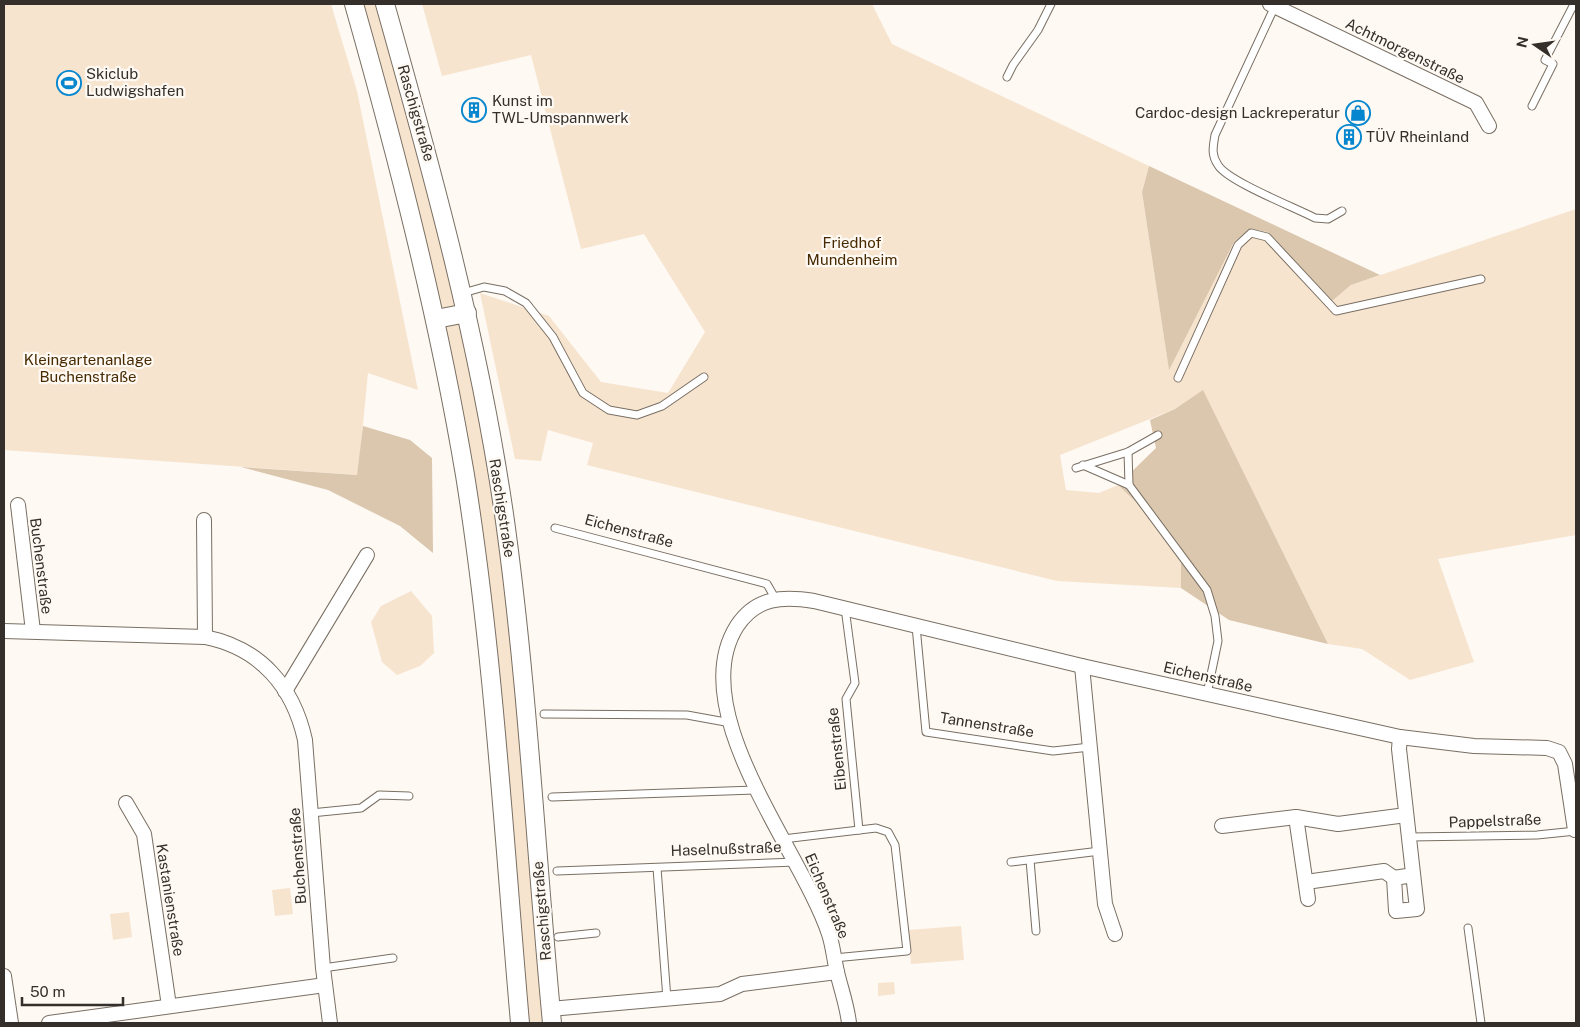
<svg xmlns="http://www.w3.org/2000/svg" width="1580" height="1027" font-family="'Public Sans',sans-serif">
	<style>
		.green { fill: #f7e4cf }
		.forest { fill: #dbc6ae }
		.lines { fill: none; stroke-linecap: round; stroke-linejoin: round }
		.service-casing { stroke: #796f63; stroke-width: 9 }
		.minor-casing { stroke: #796f63; stroke-width: 16 }
		.tertiary-casing { stroke: #796f63; stroke-width: 20 }
		.service { stroke: #fff; stroke-width: 7 }
		.minor { stroke: #fff; stroke-width: 14 }
		.tertiary { stroke: #fff; stroke-width: 18 }
		.labels { text-anchor: middle; stroke-width: 4.5; stroke-linejoin: round; paint-order: stroke }
		.street-label { font-size: 15px; fill: #342f2a; stroke: #fef9f3 }
		.poi-label { font-size: 15px; fill: #342f2a; stroke: #fef9f3; text-anchor: start }
		.park-label { font-size: 15px; fill: #472a00; stroke: #fef9f3 }
	</style>
	<rect width="100%" height="100%" fill="#fef9f3"/>
	<g class="green">
		<polygon points="4,4 331,4 357,91 418,390 368,373 358,475 4,450"/>
		<polygon points="354,4 385,4 497,472 552,1023 520,1023 465,475"/>
		<polygon points="422,4 872,4 892,44 1149,166 1142,192 1169,369 1234,242 1250,229 1268,232 1332,301 1351,285 1576,209 1576,535 1438,559 1474,662 1410,680 1362,649 1328,644 1203,391 1175,409 1060,455 1066,490 1099,493 1118,485 1136,502 1181,562 1181,588 1057,581 587,465 593,443 548,430 541,461 515,459 480,293 549,316 601,382 668,393 705,332 644,234 581,249 531,55 442,76"/>
		<polygon points="411,591 432,616 434,653 420,666 397,675 382,662 371,622 381,606"/>
		<polygon points="290,888 293,914 275,916 272,890"/>
		<polygon points="129,912 132,937 113,940 110,914"/>
		<polygon points="961,926 964,960 911,964 908,930"/>
		<polygon points="894,982 895,994 878,996 878,983"/>
	</g>
	<g class="forest">
		<polygon points="1149,166 1380,275 1351,285 1332,301 1268,232 1250,229 1234,242 1169,370 1142,192"/>
		<polygon points="1203,390 1328,644 1229,620 1181,588 1181,562 1136,502 1118,485 1156,448 1150,420 1175,409"/>
		<polygon points="363,426 410,440 432,458 433,553 400,526 328,490 241,467 357,475"/>
	</g>
	<g class="lines">
		<defs>
			<g id="service">
				<path d="M 1275,6 L 1215,135 C 1213,147 1211,155 1218,165 C 1227,181 1296,208 1315,218 L 1328,219 L 1342,211"/>
				<polyline points="1007,77 1013,65 1038,30 1051,4"/>
				<polyline points="1532,106 1553,64 1545,60 1574,4"/>
				<polyline points="463,293 484,287 505,291 526,303 553,337 583,393 609,410 637,415 662,406 704,377"/>
				<polyline points="1178,378 1238,245 1251,233 1267,237 1336,311 1481,279"/>
				<polyline points="1128,452 1129,485 1207,590 1215,616 1218,641 1207,694"/>
				<polyline points="1083,465 1129,485"/>
				<polyline points="1076,468 1128,452 1158,435"/>
				<polyline points="555,528 767,584 775,598"/>
				<polyline points="845,608 855,683 846,699 859,830"/>
				<polyline points="916,626 926,732 1053,751 1090,747"/>
				<polyline points="544,714 687,715 731,723"/>
				<polyline points="552,797 755,790"/>
				<polyline points="311,813 361,808 379,795 409,796"/>
				<polyline points="1410,837 1537,835 1576,831"/>
				<polyline points="783,839 876,828 888,832 895,845 907,951 834,958"/>
				<polyline points="1030,860 1036,931"/>
				<polyline points="1011,862 1100,851"/>
				<polyline points="657,868 667,999"/>
				<polyline points="557,871 796,862"/>
				<polyline points="1468,928 1481,1023"/>
				<polyline points="558,937 596,933"/>
				<polyline points="323,968 393,958"/>
			</g>
			<g id="minor">
				<polyline points="1270,4 1476,103 1489,126"/>
				<polyline points="18,505 33,631"/>
				<polyline points="204,520 205,637"/>
				<path d="M 4,631 L 205,637 C 260,648 293,686 305,740 L 323,968 L 330,1023"/>
				<polyline points="1082,666 1105,904 1115,934"/>
				<polyline points="285,691 367,555"/>
				<polyline points="1400,737 1399,749 1417,909 1396,911 1394,878 1413,875"/>
				<polyline points="126,803 144,834 169,1006"/>
				<polyline points="1296,817 1308,899"/>
				<polyline points="1222,826 1296,817 1338,824 1406,815"/>
				<polyline points="1306,882 1384,871 1394,878"/>
				<polyline points="4,976 11,1023"/>
				<polyline points="550,1009 720,994 742,984 837,972"/>
				<polyline points="49,1023 325,985"/>
				<path d="M 849,1023 C 847,1005 841,989 837,972 C 834,959 833,946 829,934 C 802,852 683,711 737,626 C 756,597 783,596 814,601 L 1082,666 L 1400,737 L 1474,746 L 1547,748 L 1559,752 L 1565,764 L 1575,830"/>
			</g>
			<g id="tertiary">
				<path d="M 354,4 C 398,159 438,315 465,475 C 494,656 504,841 520,1023"/>
				<path d="M 385,4 C 433,174 480,345 505,521 C 528,687 536,856 552,1023"/>
				<polyline points="436,319 467,313"/>
			</g>
		</defs>
		<use href="#service" class="service-casing"/>
		<use href="#minor" class="minor-casing"/>
		<use href="#tertiary" class="tertiary-casing"/>
		<use href="#service" class="service"/>
		<use href="#minor" class="minor"/>
		<use href="#tertiary" class="tertiary"/>
	</g>
	<defs>
		<symbol id="stadium-ring" viewBox="-11 -11 22 22"><circle r="9.5" fill="#fef9f3" stroke="#0686ce" stroke-width="1.5"/><path d="M0-5a6.5 5 0 1 0 0 10a6.5 5 0 1 0 0-10ZM-3.5-1.8h7v3.6h-7Z" fill="#0686ce"/></symbol>
		<symbol id="building-ring" viewBox="-11 -11 22 22"><circle r="9.5" fill="#fef9f3" stroke="#0686ce" stroke-width="1.5"/><path d="M-4-6H4V6H1V3H-1V6H-4ZM-2.5-4.3h1.7v1.8h-1.7ZM.8-4.3h1.7v1.8H.8ZM-2.5-1h1.7V.8h-1.7ZM.8-1h1.7V.8H.8Z" fill="#0686ce"/></symbol>
		<symbol id="shop-ring" viewBox="-11 -11 22 22"><circle r="9.5" fill="#fef9f3" stroke="#0686ce" stroke-width="1.5"/><path d="M-5-2.5h2.3a2.7 3.5 0 0 1 5.4 0H5L5.5 6h-11ZM-1.5-2.5h3a1.5 2.3 0 0 0-3 0Z" fill="#0686ce"/></symbol>
	</defs>
	<g fill-rule="evenodd">
		<use href="#stadium-ring" x="55" y="69" width="28" height="28"/>
		<use href="#building-ring" x="460" y="96" width="28" height="28"/>
		<use href="#shop-ring" x="1344" y="99" width="28" height="28"/>
		<use href="#building-ring" x="1335" y="123" width="28" height="28"/>
	</g>
	<g class="labels">
		<g class="street-label">
			<text transform="translate(1405 51) rotate(26)" y="5">Achtmorgenstraße</text>
			<text transform="translate(416 113) rotate(74)" y="5">Raschigstraße</text>
			<text transform="translate(502 508) rotate(81)" y="5">Raschigstraße</text>
			<text transform="translate(629 531) rotate(15)" y="5">Eichenstraße</text>
			<text transform="translate(41 566) rotate(83)" y="5">Buchenstraße</text>
			<text transform="translate(1208 677) rotate(13)" y="5">Eichenstraße</text>
			<text transform="translate(987 725) rotate(9)" y="5">Tannenstraße</text>
			<text transform="translate(837 749) rotate(-96)" y="5">Eibenstraße</text>
			<text transform="translate(1495 821) rotate(-2)" y="5">Pappelstraße</text>
			<text transform="translate(726 849) rotate(-2)" y="5">Haselnußstraße</text>
			<text transform="translate(298 856) rotate(-94)" y="5">Buchenstraße</text>
			<text transform="translate(827 896) rotate(67)" y="5">Eichenstraße</text>
			<text transform="translate(170 900) rotate(81)" y="5">Kastanienstraße</text>
			<text transform="translate(542 911) rotate(-95)" y="5">Raschigstraße</text>
		</g>
		<g class="poi-label">
			<text x="86" y="79">Skiclub<tspan x="86" dy="17">Ludwigshafen</tspan></text>
			<text x="492" y="106">Kunst im<tspan x="492" dy="17">TWL-Umspannwerk</tspan></text>
			<text x="1340" y="118" text-anchor="end">Cardoc-design Lackreperatur</text>
			<text x="1366" y="142">TÜV Rheinland</text>
		</g>
		<g class="park-label">
			<text x="852" y="248">Friedhof<tspan x="852" dy="17">Mundenheim</tspan></text>
			<text x="88" y="365">Kleingartenanlage<tspan x="88" dy="17">Buchenstraße</tspan></text>
		</g>
	</g>
	<rect width="1580" height="1027" fill="none" stroke="#342f2a" stroke-width="10"/>
	<g transform="translate(1535 45) rotate(283)" stroke="#fef9f3" stroke-width="4" paint-order="stroke">
	<path d="M0-4L9 19L0 12L-9 19Z" fill="#342f2a"/>
	<text y="-8" font-size="14" font-weight="bold" text-anchor="middle" fill="#342f2a">N</text>
	</g>
	<path d="M22 997v8h101v-8" fill="none" stroke="#342f2a" stroke-width="2.5"/>
	<text x="30" y="997" font-size="15" fill="#342f2a" stroke="#fef9f3" stroke-width="4" paint-order="stroke">50 m</text>
</svg>
